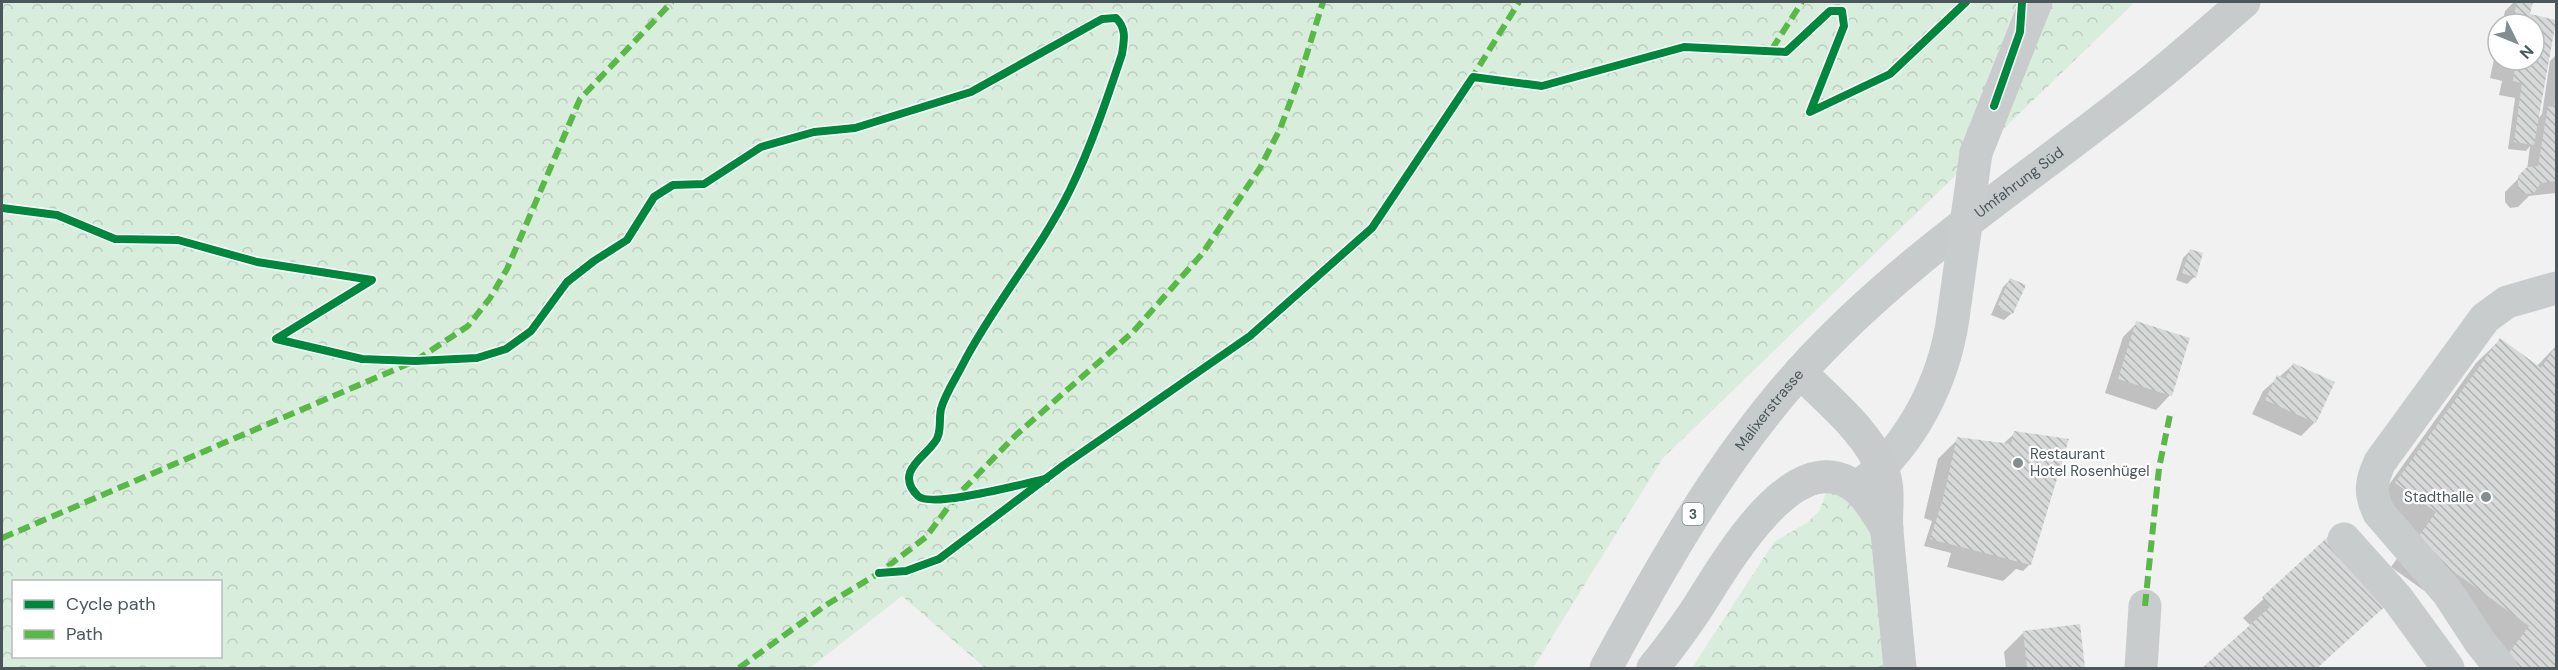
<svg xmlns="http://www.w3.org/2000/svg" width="2558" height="670" font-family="'DM Sans',sans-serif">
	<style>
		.forest { fill: url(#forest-crowns); fill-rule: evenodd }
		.shadow { fill: #0003 }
		.building { fill: url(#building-back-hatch) }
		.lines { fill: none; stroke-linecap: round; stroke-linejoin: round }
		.minor { stroke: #c9cccd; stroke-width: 33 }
		.major { stroke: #c7cbcc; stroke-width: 33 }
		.minor-bridge { stroke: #c9cccd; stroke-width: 33 }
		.quiet { stroke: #58b947; stroke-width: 6; stroke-dasharray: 12 6; stroke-linecap: butt }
		.cycleway-casing { stroke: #fff; stroke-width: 11 }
		.cycleway { stroke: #00873e; stroke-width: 8 }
		.poi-dot { fill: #848d90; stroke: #fff; stroke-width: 2 }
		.labels { text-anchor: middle; stroke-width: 4.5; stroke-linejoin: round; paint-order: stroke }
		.shield { fill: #fff; stroke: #80898c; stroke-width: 1.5 }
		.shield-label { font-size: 14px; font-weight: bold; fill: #4a575b }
		.street-label { font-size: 15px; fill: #4a575b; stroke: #fff }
		.poi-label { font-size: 15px; fill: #4a575b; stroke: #fff; text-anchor: start }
	</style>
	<defs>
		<pattern id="forest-crowns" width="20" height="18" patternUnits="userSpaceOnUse" patternTransform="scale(1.5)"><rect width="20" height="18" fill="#d9eddd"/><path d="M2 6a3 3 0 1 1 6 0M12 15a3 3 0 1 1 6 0" fill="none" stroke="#bccdc0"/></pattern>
		<pattern id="building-back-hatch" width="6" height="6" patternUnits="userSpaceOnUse" patternTransform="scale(1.5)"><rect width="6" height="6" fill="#d7d9d9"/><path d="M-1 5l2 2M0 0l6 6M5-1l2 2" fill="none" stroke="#b0b3b3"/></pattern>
	</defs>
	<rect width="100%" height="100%" fill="#f1f1f1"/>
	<g class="forest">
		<path d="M 2,2 L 2135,2 L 1663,458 L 1533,668 L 985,668 L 902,596 L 810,668 L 2,668 ZM 14,582 L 220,582 L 220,656 L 14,656 Z"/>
		<polygon points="1831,477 1863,494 1900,668 1692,668 1774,542 1808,522 1820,510"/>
	</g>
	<g class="shadow">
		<polygon points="2514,2 2532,2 2529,15 2556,21 2537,120 2542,114 2550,61 2556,55 2556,193 2529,196 2518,207 2510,208 2505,202 2505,192 2527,170 2530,146 2526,151 2508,149 2515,98 2499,95 2502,81 2490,78 2498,40 2498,60 2534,60 2534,24 2502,24 2505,11"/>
		<polygon points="2190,251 2194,277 2187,284 2176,280 2183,258"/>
		<polygon points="2010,280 2012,313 2004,320 1991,315 2003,287"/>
		<polygon points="2137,323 2170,395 2156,410 2105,393 2123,337"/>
		<polygon points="2500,340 2536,367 2556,346 2556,668 2493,668 2507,650 2391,567 2413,536 2373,507 2476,363"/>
		<polygon points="2293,365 2315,422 2301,436 2252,414 2263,391"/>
		<polygon points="2015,433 2030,564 2023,571 2016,569 2003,581 1947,567 1951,553 1924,546 1932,521 1924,518 1938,459 1958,439 2003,444"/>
		<polygon points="2329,538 2388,602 2317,668 2204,668 2251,626 2243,618"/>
		<polygon points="2079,626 2084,668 2006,668 2004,652 2024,632"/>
	</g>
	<g class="building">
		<polygon points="2517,2 2533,2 2530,14 2556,20 2534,145 2514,142 2522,83 2513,81 2515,67 2503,64 2504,60 2534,60 2534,24 2512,24"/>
		<polygon points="2555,100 2556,181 2541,183 2534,193 2525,194 2518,188 2518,176 2527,167 2538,166 2548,106 2554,107"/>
		<polygon points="2190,249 2203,253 2196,278 2182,273"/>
		<polygon points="2010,278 2026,285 2013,314 1997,307"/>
		<polygon points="2136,321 2190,338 2172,396 2118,379"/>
		<polygon points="2500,338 2541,368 2556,346 2556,668 2511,668 2502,662 2529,626 2414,543 2436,512 2395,483"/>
		<polygon points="2293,363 2335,382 2316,423 2265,400 2277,375 2285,379"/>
		<polygon points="2014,431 2069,439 2031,565 1930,539 1943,499 1957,437 2011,444"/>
		<polygon points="2330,535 2390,602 2317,668 2202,668 2270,607 2262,597"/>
		<polygon points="2080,624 2085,668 2027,668 2023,631"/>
	</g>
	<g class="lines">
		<g class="minor">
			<polyline points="1976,153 2036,2"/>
			<path d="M 1862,484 C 1912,444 1944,381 1953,318"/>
			<polyline points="2344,539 2397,598 2448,668"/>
			<polyline points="2141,668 2145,606"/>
			<path d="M 2501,668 L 2480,642 L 2448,593 L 2379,513 C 2369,493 2371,481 2380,462 L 2485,318 L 2507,302 L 2556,288"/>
		</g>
		<g class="major">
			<path d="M 1800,372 C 1829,401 1867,431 1882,469 C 1891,490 1885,510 1887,532 C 1891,578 1896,623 1900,668"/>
			<path id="s1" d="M 1606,668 C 1663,563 1721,460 1801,371 C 1900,261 2025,182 2140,90 C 2176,62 2210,31 2244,2"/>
			<path d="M 1653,668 C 1667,651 1681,632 1694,613 C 1720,574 1779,464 1837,478 C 1862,484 1874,509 1887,529"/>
		</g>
		<polyline class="minor-bridge" points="1953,318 1976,153"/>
		<g class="quiet">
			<polyline points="1772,49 1802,2"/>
			<polyline points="1470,81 1519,2"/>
			<polyline points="2,538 415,361 468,326 490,298 507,269 580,99 672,2"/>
			<polyline points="2145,606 2159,468 2171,410"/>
			<polyline points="739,668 826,605 879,573 926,537 955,498 1016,435 1133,332 1202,254 1260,168 1280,129 1299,79 1323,2"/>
		</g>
		<defs>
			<g id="cycleway">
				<polyline points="1994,106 2020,32 2022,2"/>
				<path d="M 2,208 L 57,215 L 115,239 L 178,240 L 257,262 L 372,280 L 276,339 L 362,359 L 415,361 L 477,358 L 506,349 L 531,331 L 567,282 L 594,261 L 627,240 L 654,197 L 673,185 L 704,184 L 761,147 L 814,132 L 855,128 L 971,92 L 1102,19 L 1116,18 C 1127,29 1124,40 1122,54 C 1107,99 1091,147 1070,190 C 1040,251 994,304 963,364 C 956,378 945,394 941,409 C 939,418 941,428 938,436 C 933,454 891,469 918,496 C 931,509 1025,483 1046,479"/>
				<polyline points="879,573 906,571 939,559 1064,465 1250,336 1372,228 1473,77 1542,86 1684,47 1786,52 1830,11 1842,11 1844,26 1810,112 1890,74 1966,2"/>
			</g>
		</defs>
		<use href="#cycleway" class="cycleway-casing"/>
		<use href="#cycleway" class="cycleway"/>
	</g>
	<g class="poi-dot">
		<circle cx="2018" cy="463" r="6"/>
		<circle cx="2486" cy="497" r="6"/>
	</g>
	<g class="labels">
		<rect class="shield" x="1682.5" y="503" width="21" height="22" rx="4.5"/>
		<g class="shield-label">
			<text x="1693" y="519">3</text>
		</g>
		<g class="street-label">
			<text dy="5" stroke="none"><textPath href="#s1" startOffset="645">Umfahrung Süd</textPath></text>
			<text dy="5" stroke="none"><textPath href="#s1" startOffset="306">Malixerstrasse</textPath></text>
		</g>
		<g class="poi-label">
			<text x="2030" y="459">Restaurant<tspan x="2030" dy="17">Hotel Rosenhügel</tspan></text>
			<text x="2474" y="502" text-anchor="end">Stadthalle</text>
		</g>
	</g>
	<rect width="2558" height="670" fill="none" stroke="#4a575b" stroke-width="6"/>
	<rect x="12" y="580" width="210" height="78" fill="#ffffff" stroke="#b7bcbd" stroke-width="1.5"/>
	<rect x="24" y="600" width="30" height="9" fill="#00873e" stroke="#b7bcbd" stroke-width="1.5"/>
	<text x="66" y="610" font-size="18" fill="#4a575b">Cycle path</text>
	<rect x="24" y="630" width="30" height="9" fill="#58b947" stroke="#b7bcbd" stroke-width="1.5"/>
	<text x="66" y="640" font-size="18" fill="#4a575b">Path</text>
	<g transform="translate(2516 42) rotate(133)"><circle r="28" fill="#ffffff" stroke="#b7bcbd" stroke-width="1.5"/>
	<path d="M0-4.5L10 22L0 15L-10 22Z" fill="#848d90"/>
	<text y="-9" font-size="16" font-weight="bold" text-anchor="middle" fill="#4a575b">N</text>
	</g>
</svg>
